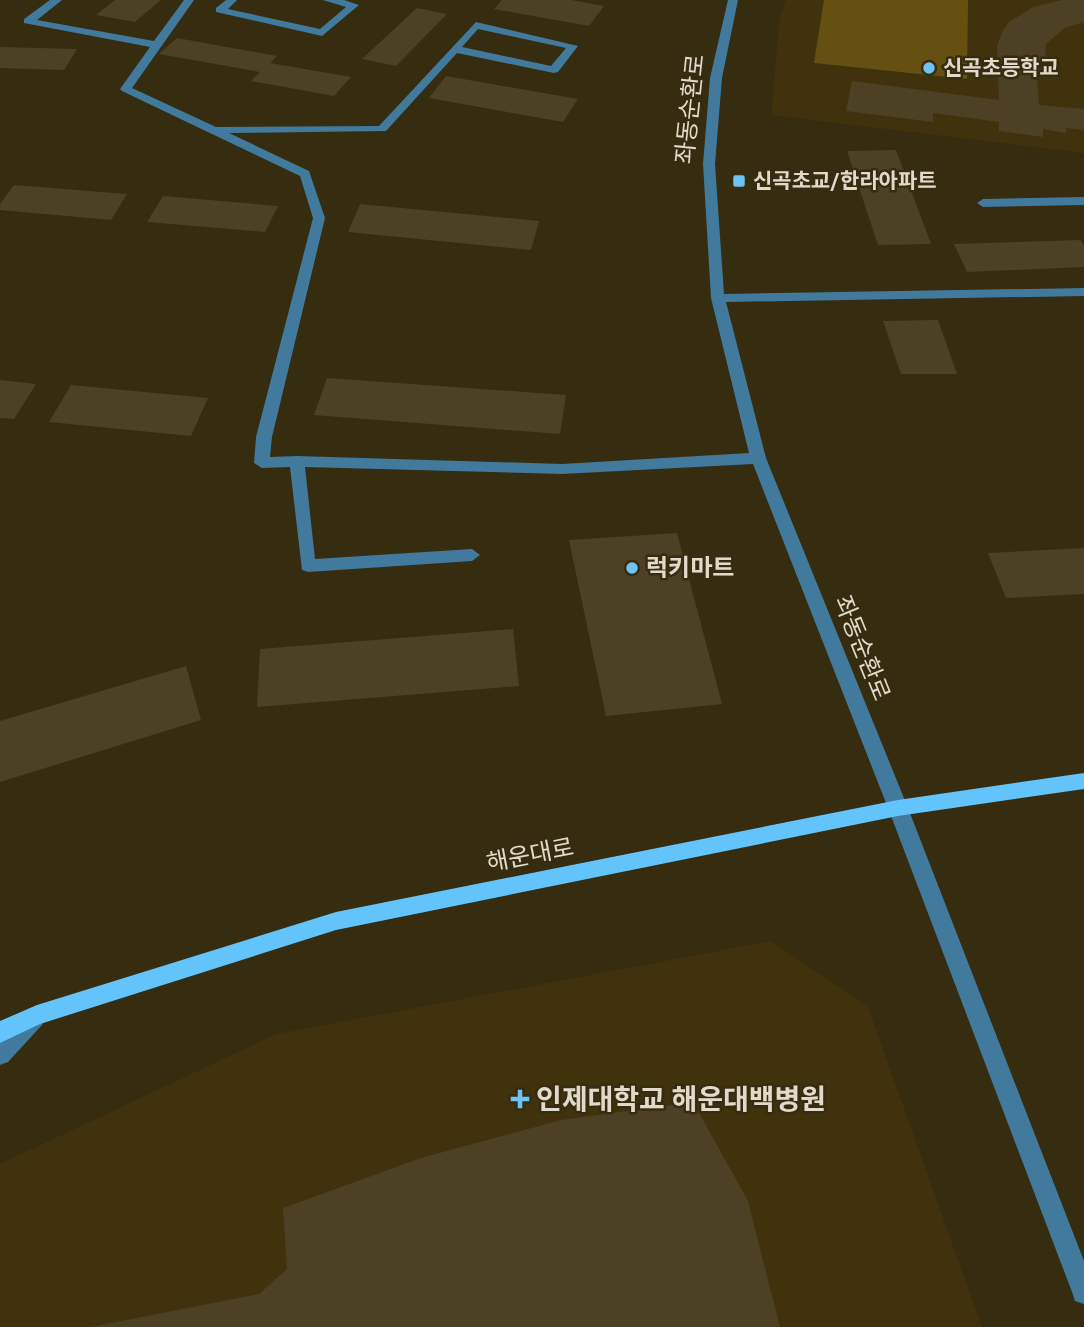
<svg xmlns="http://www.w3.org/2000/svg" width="1084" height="1327" font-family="'IBM Plex Sans','Noto Sans KR',sans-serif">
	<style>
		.built { fill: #3f320c }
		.green { fill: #655011 }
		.building { fill: #4c4124 }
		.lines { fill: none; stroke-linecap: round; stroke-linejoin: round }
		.minor { fill: #417a9c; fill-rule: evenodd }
		.major { fill: #63c4fc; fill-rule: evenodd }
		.poi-dot { fill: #6fc2f4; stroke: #362c0f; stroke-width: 2.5 }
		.labels { text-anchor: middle; stroke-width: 5; stroke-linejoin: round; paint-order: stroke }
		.far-poi-label { font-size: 21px; font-weight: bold; fill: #e1daca; stroke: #362c0f; text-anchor: start }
		.street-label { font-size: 24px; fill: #e1daca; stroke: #362c0f }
		.poi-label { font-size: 24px; font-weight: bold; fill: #e1daca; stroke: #362c0f; text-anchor: start }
		.near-poi-label { font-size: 28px; font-weight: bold; fill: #e1daca; stroke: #362c0f; text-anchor: start }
	</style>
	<rect width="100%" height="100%" fill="#362c0f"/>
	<g class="built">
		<polygon points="786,0 1084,0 1084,153 771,115 779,21"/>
		<polygon points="771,941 868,1007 982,1327 0,1327 0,1164 276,1034"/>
	</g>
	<polygon class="green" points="824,0 968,0 967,79 814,63"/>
	<g class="building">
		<polygon points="115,0 161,0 135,22 96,15"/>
		<polygon points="502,0 571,0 604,6 589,26 494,9"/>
		<polygon points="1062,0 1084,0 1084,22 1065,28 1046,44 1045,63 1036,63 1039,105 1084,109 1084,130 1066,128 1066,133 1043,129 1043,137 999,131 999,122 933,113 933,122 846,111 852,81 999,100 997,46 1003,30 1009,22 1033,7"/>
		<polygon points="417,8 447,14 396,66 362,59"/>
		<polygon points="177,38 277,56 270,63 351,77 334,96 251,81 260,72 159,54"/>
		<polygon points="0,47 77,49 64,70 0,68"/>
		<polygon points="446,76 578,99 563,122 429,98"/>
		<polygon points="896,150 931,244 878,245 847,151"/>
		<polygon points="14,185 127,194 111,220 0,210 0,204"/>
		<polygon points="163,196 278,206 265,232 147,222"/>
		<polygon points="360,204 539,221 531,250 348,232"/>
		<polygon points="1080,240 1084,246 1084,267 967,272 954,244"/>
		<polygon points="938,320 957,374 901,374 883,321"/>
		<polygon points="327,378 566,395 560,434 314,415"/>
		<polygon points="0,380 36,384 14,419 0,418"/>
		<polygon points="71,385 208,398 191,436 49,422"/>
		<polygon points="677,533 722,704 606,716 569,540"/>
		<polygon points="1084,548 1084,594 1006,598 988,553"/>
		<polygon points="513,629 519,686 257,707 260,649"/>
		<polygon points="186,666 201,720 0,782 0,721"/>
		<polygon points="693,1102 748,1201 780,1327 91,1327 259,1294 287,1269 283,1208 421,1158 561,1120"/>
	</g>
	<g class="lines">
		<g class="minor">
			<path d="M 50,0 L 62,0 L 37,20 L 154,41 L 184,0 L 194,0 L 132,88 L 216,127 L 379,126 L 476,22 L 578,46 L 558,72 L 554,73 L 457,53 L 386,131 L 229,133 L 309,171 L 325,218 L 272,437 L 270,457 L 297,456 L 562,464 L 749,453 L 711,298 L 703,164 L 710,78 L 728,0 L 738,0 L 722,78 L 715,164 L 724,294 L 1084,288 L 1084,296 L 726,302 L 766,458 L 908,808 L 1084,1261 L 1084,1304 L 1075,1301 L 1072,1292 L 888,808 L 753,464 L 562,474 L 305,467 L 315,559 L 472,549 L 480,555 L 472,561 L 308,572 L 302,570 L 290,467 L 262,468 L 254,463 L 256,437 L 313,218 L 300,176 L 122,91 L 120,89 L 150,47 L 24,23 L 24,19 ZM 478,29 L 566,48 L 551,66 L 462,47 Z"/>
			<polygon points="226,0 237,0 228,9 320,29 346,7 323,0 344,0 359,5 322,36 216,12 216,8"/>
			<polygon points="1084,197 1084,205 983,207 977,203 983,199"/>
			<polygon points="34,1008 42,1011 45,1018 42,1025 8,1062 0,1065 0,1038 26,1011"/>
		</g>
		<polygon class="major" points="1084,773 1084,789 898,816 336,930 40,1024 0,1043 0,1021 37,1005 336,912 898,800"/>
	</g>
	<g class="poi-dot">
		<circle cx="929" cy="68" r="7"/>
		<rect x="732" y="174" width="14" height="14" rx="3.5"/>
		<circle cx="632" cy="568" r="7"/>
		<path d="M516.5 1088.5h7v7h7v7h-7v7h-7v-7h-7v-7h7z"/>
	</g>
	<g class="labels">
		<g class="far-poi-label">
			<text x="943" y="75">신곡초등학교</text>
			<text x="753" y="188">신곡초교/한라아파트</text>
		</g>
		<g class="street-label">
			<text transform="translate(690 109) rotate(-84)" y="8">좌동순환로</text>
			<text transform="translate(862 648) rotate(68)" y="8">좌동순환로</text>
			<text transform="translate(530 855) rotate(-11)" y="8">해운대로</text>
		</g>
		<g class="poi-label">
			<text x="646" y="576">럭키마트</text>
		</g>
		<g class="near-poi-label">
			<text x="536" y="1109">인제대학교 해운대백병원</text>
		</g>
	</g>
</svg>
